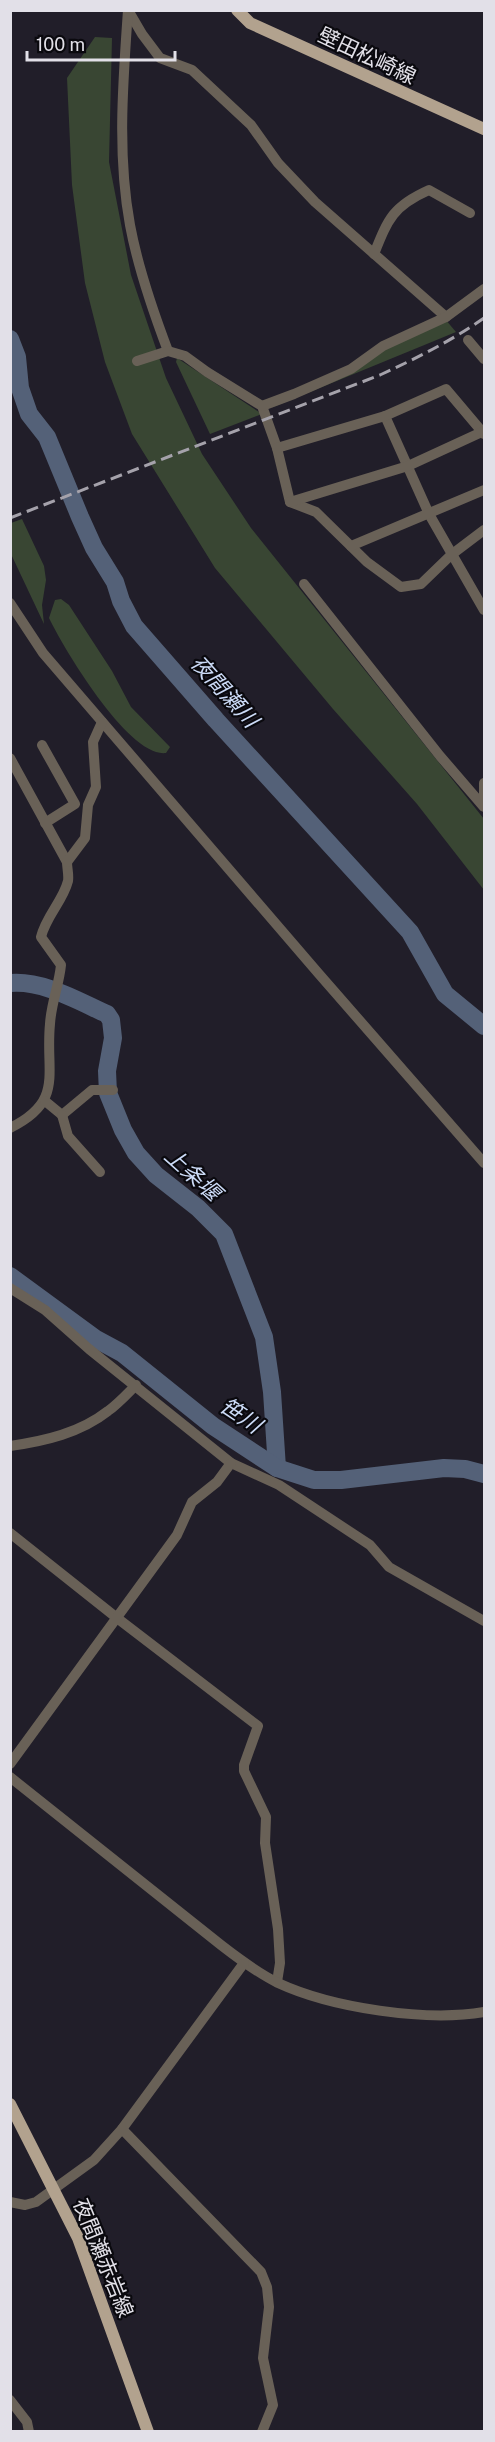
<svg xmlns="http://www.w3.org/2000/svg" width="495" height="2442" font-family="'Public Sans','Noto Sans JP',sans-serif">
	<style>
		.green { fill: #394633 }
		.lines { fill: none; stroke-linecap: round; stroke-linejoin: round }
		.river { stroke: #546178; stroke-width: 18 }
		.minor { stroke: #696157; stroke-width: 10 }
		.major { stroke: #b2a28e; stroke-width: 12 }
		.rail { stroke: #a5a2ab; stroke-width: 3; stroke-dasharray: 12 6; stroke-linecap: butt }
		.labels { text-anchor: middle; stroke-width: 4.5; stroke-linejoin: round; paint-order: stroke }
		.street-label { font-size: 21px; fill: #e2e0e8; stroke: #0a090e }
		.water-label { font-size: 22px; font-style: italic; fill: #ccdbf7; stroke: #0a090e }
	</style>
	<rect width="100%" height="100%" fill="#211e29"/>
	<g class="green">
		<polygon points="95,37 112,38 109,162 131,275 166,378 202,454 251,528 484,819 484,890 417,804 333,709 215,568 132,434 105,362 85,283 72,185 67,78"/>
		<polygon points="445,319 456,332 271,408 384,348"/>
		<polygon points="177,358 262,414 210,434 176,362"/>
		<polygon points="22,519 44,566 46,580 42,605 44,624 11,554 11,523"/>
		<path d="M 61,599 L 69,605 L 112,671 L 131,707 L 170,747 L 166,753 C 129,758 64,649 49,618 L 55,600 Z"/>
	</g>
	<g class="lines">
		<g class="river">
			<polyline points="10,339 17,357 20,388 29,414 47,437 80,517 94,548 115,582 121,601 134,626 216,720 410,932 445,994 484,1026"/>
			<path d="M 10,983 C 43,980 78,1001 107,1014 L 111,1020 L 113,1038 L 107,1071 L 108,1093 L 123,1130 L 136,1153 L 156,1175 L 198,1208 L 224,1234 L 264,1337 L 272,1392 L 277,1468"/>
			<polyline points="10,1276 96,1339 122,1353 213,1426 277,1468 314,1480 341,1480 444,1468 465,1469 484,1474"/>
		</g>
		<g class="minor">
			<polyline points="128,10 142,34 160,58 192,70 251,125 278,163 315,202 446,317"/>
			<path d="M 128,10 C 123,82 117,154 130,225 C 137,263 154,314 168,351"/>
			<path d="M 374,254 C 388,219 393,206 429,190 L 470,213"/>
			<polyline points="468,340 484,359"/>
			<polyline points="137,361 168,351 185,356 207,372 262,406 277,448 290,502 316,512 367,562 401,587 421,584 451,555 484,530"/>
			<polyline points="262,406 294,394 351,369 383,346 446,317 484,289"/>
			<polyline points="385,416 429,514 484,610"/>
			<polyline points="277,448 385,416 446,389 484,434"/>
			<polyline points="290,502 408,466 484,431"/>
			<polyline points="351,546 484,490"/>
			<polyline points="304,584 440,756 483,806"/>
			<polyline points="10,603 43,653 319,974 484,1163"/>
			<polyline points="42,745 75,804 45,823"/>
			<path d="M 10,758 L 67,862 C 67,868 69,875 68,881 C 63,901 46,916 41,937 L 61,965 C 59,985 51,1004 50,1024 C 45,1073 65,1101 10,1128"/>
			<polyline points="484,807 484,783"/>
			<polyline points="67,862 85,838 88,805 96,787 93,742 102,722"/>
			<polyline points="45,1101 62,1115 92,1090 113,1090"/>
			<polyline points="62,1115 68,1136 100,1172"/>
			<polyline points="10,1288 45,1310 89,1349 231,1463 279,1485 370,1545 389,1567 484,1621"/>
			<path d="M 10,1446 C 45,1441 80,1433 108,1411 C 118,1404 127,1394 136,1385"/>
			<polyline points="10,1533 117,1618 258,1726 244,1765 244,1771 266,1817 265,1843 278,1929 280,1963 277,1982"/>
			<polyline points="10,1764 177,1535 192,1502 217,1482 231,1463"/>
			<path d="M 10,1777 L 221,1945 C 239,1959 258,1973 278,1983 C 332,2008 426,2022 484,2012"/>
			<polyline points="122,2129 261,2272 267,2287 269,2307 263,2358 273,2405 262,2432"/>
			<polyline points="10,2202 25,2205 36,2202 94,2160 122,2129 244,1963"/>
			<polyline points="10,2400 27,2422 29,2432"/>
		</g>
		<g class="major">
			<polyline points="237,10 250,23 484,129"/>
			<polyline points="10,2104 78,2238 148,2432"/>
		</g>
		<path class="rail" d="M 10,518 L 380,375 C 417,358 451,341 484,318"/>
	</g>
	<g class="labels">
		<g class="street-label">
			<text transform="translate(367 56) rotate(25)" y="7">壁田松崎線</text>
			<text transform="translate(103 2258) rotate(68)" y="7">夜間瀬赤岩線</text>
		</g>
		<g class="water-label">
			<text transform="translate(225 691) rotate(48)" y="8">夜間瀬川</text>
			<text transform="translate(193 1174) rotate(42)" y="8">上条堰</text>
			<text transform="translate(241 1415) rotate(34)" y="8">笹川</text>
		</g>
	</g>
	<rect width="495" height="2442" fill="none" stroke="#e2e0e8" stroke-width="24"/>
	<path d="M27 51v9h148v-9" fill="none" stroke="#e2e0e8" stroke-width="3"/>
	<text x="36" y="51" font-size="18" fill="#e2e0e8" stroke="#0a090e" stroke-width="4.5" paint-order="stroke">100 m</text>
</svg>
